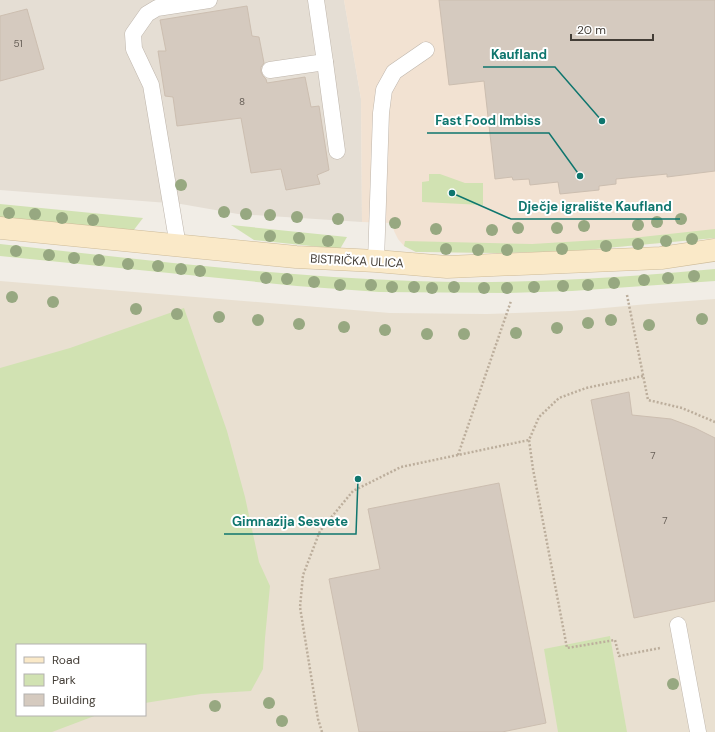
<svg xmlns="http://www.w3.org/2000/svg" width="715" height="732" font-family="'DM Sans',sans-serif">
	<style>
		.residential { fill: #e5ded4 }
		.commercial { fill: #f2e2d2 }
		.education { fill: #e9e0d1; fill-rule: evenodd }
		.green { fill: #d1e2b2 }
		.building { fill: #d5cabf; stroke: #ccbeb0 }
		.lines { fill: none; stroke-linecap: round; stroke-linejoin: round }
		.lane-casing { stroke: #bfb6ac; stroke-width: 17 }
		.secondary-casing { stroke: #cdbb99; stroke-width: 23 }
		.path { stroke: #bcae9c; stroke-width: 2.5; stroke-dasharray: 2 2; stroke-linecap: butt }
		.lane { stroke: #fff; stroke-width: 16 }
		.secondary { stroke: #fae9c8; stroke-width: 22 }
		.tree { fill: #97a881 }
		.labels { text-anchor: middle; stroke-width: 4; stroke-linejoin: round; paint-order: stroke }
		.number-label { font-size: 10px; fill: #686058 }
		.street-label { font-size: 12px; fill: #433d36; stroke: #fff }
		.leader { fill: none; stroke: #0f766e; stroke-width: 1.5 }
		.callout-dot { fill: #0f766e; stroke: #fff; stroke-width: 1.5 }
		.callout-label { font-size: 13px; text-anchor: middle; font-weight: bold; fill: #0f766e; stroke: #fff; stroke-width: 4; stroke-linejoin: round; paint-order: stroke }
	</style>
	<rect width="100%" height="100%" fill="#f1ede6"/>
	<polygon class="residential" points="0,0 344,0 361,99 362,222 238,214 181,204 0,190"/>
	<polygon class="commercial" points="344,0 715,0 715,238 573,251 499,253 424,252 416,252 404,246 398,239 394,231 392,223 362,222 361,99"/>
	<path class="education" d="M 0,281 L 390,313 L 487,314 L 571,311 L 648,304 L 715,299 L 715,732 L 0,732 ZM 17,645 L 145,645 L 145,715 L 17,715 Z"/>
	<g class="green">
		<polygon points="429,174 440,174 465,183 483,183 483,205 422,202 422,182 429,181"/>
		<polygon points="0,204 143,218 133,231 0,220"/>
		<polygon points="231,225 347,237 340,249 254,240"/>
		<polygon points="715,229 715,238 573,251 499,253 424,252 416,252 404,246 405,241 532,244 632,238"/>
		<path d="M 0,244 C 137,259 275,276 413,281 C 513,285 615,278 715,269 L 715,281 L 572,291 L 506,293 L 379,292 L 297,286 L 0,256 Z"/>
		<polygon points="184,308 227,431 245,497 259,562 270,586 265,638 263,669 251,691 201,694 145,703 145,645 17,645 17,715 97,715 52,732 0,732 0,368 70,348"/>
		<polygon points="610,636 627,732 558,732 544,649"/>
	</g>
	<g class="building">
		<polygon points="439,0 715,0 715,171 667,177 667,174 616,179 616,184 599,186 599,190 560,194 558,182 530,185 529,179 513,180 512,177 495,179 484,81 449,85"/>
		<polygon points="247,6 252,36 259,37 264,63 261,67 261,72 263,76 266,79 267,83 305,77 311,107 319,106 329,170 317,175 320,184 286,190 281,169 251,173 241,118 177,126 173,97 165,96 158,51 166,51 160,20"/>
		<polygon points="27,9 44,69 0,81 0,16"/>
		<polygon points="629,392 632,415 671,419 695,428 715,438 715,601 634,618 591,400"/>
		<polygon points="499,483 546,723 502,732 359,732 329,579 380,569 368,509"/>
	</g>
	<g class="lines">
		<defs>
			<g id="lane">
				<polyline points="325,62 337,151"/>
				<polyline points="270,70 325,62 316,0"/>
				<polyline points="178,246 151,85 134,49 133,34 147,14 157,8 209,0"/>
				<polyline points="376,261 381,113 384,90 394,72 426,50"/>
				<polyline points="678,625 698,732"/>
			</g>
			<polyline id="secondary" points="0,228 296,257 376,261 447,267 661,258 715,250"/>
		</defs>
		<use href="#lane" class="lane-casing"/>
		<use href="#secondary" class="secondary-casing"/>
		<g class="path">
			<polyline points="627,295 648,400 682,408 715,422"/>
			<polyline points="643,376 586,388 559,398 539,417 529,440 533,469 567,648 615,640 619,656 660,648"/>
			<polyline points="458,455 511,301"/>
			<polyline points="322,732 318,719 300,607 303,575 320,531 353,491 401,467 529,440"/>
		</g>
		<use href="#lane" class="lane"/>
		<use href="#secondary" class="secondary"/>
	</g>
	<g class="tree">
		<circle cx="181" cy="185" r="6"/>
		<circle cx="224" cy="212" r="6"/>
		<circle cx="9" cy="213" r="6"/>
		<circle cx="35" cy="214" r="6"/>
		<circle cx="246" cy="214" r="6"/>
		<circle cx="270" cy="215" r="6"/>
		<circle cx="297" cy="217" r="6"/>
		<circle cx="62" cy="218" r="6"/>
		<circle cx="338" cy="219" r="6"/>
		<circle cx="681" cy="219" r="6"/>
		<circle cx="93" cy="220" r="6"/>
		<circle cx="657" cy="222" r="6"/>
		<circle cx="395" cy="223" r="6"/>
		<circle cx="638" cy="225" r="6"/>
		<circle cx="584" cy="226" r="6"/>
		<circle cx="518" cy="228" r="6"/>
		<circle cx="557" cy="228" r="6"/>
		<circle cx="436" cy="229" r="6"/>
		<circle cx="492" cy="230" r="6"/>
		<circle cx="270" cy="236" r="6"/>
		<circle cx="299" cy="238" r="6"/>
		<circle cx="692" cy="239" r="6"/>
		<circle cx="328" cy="241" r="6"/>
		<circle cx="666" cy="241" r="6"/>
		<circle cx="638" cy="244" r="6"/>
		<circle cx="606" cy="246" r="6"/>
		<circle cx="446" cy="249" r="6"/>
		<circle cx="562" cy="249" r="6"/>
		<circle cx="478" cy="250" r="6"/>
		<circle cx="507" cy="250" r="6"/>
		<circle cx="16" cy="251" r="6"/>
		<circle cx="49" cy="255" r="6"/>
		<circle cx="74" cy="258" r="6"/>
		<circle cx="99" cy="260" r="6"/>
		<circle cx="128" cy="264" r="6"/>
		<circle cx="158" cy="266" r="6"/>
		<circle cx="181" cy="269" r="6"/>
		<circle cx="200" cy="271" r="6"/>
		<circle cx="694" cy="276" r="6"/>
		<circle cx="266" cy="278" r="6"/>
		<circle cx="668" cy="278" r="6"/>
		<circle cx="287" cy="279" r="6"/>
		<circle cx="644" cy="280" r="6"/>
		<circle cx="314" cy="282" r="6"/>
		<circle cx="614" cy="283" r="6"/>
		<circle cx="340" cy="285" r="6"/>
		<circle cx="371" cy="285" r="6"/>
		<circle cx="588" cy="285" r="6"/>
		<circle cx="563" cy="286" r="6"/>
		<circle cx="392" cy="287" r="6"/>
		<circle cx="414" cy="287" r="6"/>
		<circle cx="454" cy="287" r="6"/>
		<circle cx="534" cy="287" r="6"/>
		<circle cx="432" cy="288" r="6"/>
		<circle cx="484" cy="288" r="6"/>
		<circle cx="507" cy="288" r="6"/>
		<circle cx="12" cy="297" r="6"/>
		<circle cx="53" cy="302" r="6"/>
		<circle cx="136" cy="309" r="6"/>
		<circle cx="177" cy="314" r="6"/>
		<circle cx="219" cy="317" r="6"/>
		<circle cx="702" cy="319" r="6"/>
		<circle cx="258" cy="320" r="6"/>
		<circle cx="611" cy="320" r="6"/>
		<circle cx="588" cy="323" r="6"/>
		<circle cx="299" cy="324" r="6"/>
		<circle cx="649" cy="325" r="6"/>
		<circle cx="344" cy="327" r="6"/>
		<circle cx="557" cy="328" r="6"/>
		<circle cx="385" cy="330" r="6"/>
		<circle cx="516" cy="333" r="6"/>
		<circle cx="427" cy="334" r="6"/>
		<circle cx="464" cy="334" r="6"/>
		<circle cx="673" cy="684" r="6"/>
		<circle cx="269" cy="703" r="6"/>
		<circle cx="215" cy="706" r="6"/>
		<circle cx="282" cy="721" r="6"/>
	</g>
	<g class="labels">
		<g class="number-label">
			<text x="18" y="47">51</text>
			<text x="242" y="105">8</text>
			<text x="653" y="459">7</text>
			<text x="665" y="524">7</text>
		</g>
		<g class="street-label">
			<text transform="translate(357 261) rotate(3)" y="4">BISTRIČKA ULICA</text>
		</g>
	</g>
	<path class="leader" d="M602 121L555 67H483M580 176L549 133H427M452 193L511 219H680M358 479L356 534H224"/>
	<g class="callout-dot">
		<circle cx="602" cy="121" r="4"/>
		<circle cx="580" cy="176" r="4"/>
		<circle cx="452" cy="193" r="4"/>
		<circle cx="358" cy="479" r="4"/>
	</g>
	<g class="callout-label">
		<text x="519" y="59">Kaufland</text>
		<text x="488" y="125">Fast Food Imbiss</text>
		<text x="595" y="211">Dječje igralište Kaufland</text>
		<text x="290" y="526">Gimnazija Sesvete</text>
	</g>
	<rect x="16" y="644" width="130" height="72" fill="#ffffff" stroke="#b4b1af"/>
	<rect x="24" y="657" width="20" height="6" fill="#fae9c8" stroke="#b4b1af"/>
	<text x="52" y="664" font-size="12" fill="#433d36">Road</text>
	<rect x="24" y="674" width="20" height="12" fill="#d1e2b2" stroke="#b4b1af"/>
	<text x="52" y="684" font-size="12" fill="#433d36">Park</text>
	<rect x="24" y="694" width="20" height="12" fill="#d5cabf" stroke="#b4b1af"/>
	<text x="52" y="704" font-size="12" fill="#433d36">Building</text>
	<path d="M571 34v6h82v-6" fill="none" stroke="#433d36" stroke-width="2"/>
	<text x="577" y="34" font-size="12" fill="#433d36" stroke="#ffffff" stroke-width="3" paint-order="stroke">20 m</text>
</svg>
